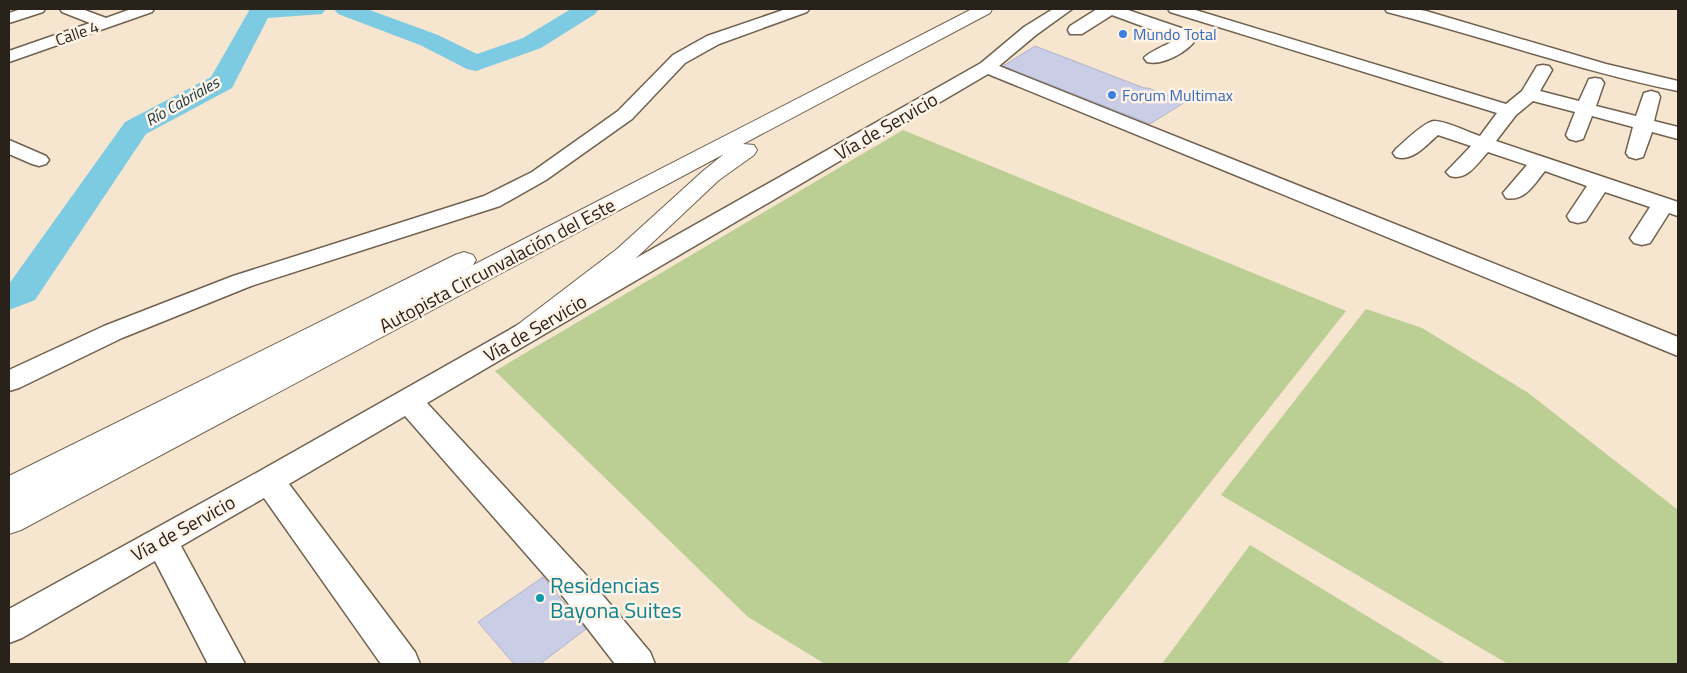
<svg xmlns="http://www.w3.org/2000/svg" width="1687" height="673" font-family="'Titillium Web',sans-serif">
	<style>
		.green { fill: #bbce94 }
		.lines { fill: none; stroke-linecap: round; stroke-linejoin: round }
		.river { fill: #7dcbe3; fill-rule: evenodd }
		.building { fill: #cacde6; stroke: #b0b3cb }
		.minor-casing { stroke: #70614e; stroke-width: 3 }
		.highway-casing { stroke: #70614e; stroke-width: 2 }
		.minor { fill: #fff; fill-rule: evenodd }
		.highway { fill: #fff; fill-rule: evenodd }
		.shop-dot { fill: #3f7fe0; stroke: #fef3e6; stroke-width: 2 }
		.culture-dot { fill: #0f9aa8; stroke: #fef3e6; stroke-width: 2 }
		.labels { text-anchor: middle; stroke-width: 5; stroke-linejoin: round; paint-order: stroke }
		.far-street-label { font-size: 16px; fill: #29221a; stroke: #fef3e6 }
		.far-shop-label { font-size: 16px; fill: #366cbe; stroke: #fef3e6; text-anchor: start }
		.far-water-label { font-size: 16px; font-style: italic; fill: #123842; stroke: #fef3e6 }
		.street-label { font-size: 19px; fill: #29221a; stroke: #fef3e6 }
		.near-culture-label { font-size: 22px; fill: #0d838f; stroke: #fef3e6; text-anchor: start }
	</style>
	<rect width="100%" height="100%" fill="#f6e5cf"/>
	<g class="green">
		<polygon points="903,130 1346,311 1067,664 825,664 748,617 495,371"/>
		<polygon points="1366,309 1422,328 1527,392 1678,510 1678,664 1508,664 1221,495"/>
		<polygon points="1250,545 1446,664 1162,664"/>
	</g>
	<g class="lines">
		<g class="river">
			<polygon points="250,9 326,9 322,14 268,18 232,88 146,134 35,300 9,310 9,284 125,122 211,77"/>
			<polygon points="334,9 367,9 438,35 477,54 523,38 571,9 599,9 595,14 541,48 476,71 467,69 420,45 338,14"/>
		</g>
	</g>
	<g class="building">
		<polygon points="1035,46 1144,88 1148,88 1185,102 1150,124 1003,66"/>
		<polygon points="543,577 586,629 540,664 514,664 478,622"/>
	</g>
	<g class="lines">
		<defs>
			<g id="minor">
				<polygon points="21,9 45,9 43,12 9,23 9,13"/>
				<polygon points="60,9 82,9 106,18 131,9 154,9 152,12 9,62 9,51 90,23 62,12"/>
				<polygon points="786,9 809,9 807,12 719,44 685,63 632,119 546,180 500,206 251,286 122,338 19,388 9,391 9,370 104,326 233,276 484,196 532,172 618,111 673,55 707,36"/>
				<polygon points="1053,9 1072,9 1036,35 999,66 1678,337 1678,356 988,74 427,403 585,574 650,652 655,664 615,664 561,594 405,416 289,484 415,652 420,664 381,664 264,498 181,546 245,664 208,664 155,561 22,638 9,643 9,609 258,472 981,63 1024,27"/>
				<path d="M 1097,9 L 1125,9 L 1187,30 L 1196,39 C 1188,52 1162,66 1147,62 L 1144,58 C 1148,52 1169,44 1177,39 L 1112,15 L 1082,34 L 1070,34 L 1068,30 L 1070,26 Z"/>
				<path d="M 1168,9 L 1192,9 L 1506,104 L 1522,91 L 1537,66 L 1543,65 L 1549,66 L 1552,70 L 1540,91 L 1579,101 L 1589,79 L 1595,78 L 1601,79 L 1604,83 L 1596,106 L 1636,116 L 1644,93 L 1651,91 L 1658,93 L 1660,97 L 1654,121 L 1678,127 L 1678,139 L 1652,132 L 1643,157 L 1636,159 L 1629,157 L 1626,153 L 1633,127 L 1592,116 L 1583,139 L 1576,141 L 1569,139 L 1566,135 L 1575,112 L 1533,101 L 1516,115 L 1496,141 L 1678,202 L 1678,216 L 1669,213 L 1650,243 L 1642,245 L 1634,243 L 1630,238 L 1650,207 L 1605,192 L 1586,221 L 1578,223 L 1570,221 L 1567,216 L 1587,186 L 1545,171 C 1534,184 1525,202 1506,198 L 1503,193 L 1527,165 L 1488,152 C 1477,164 1467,181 1450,176 L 1446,172 L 1471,146 L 1438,135 C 1426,145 1413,162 1396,157 L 1393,153 L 1396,149 C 1404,142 1424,122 1434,121 C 1446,121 1468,132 1480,136 L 1497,113 L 1170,12 Z"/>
				<path d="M 1385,9 L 1415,9 L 1426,11 L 1606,64 L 1678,81 L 1678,91 C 1580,71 1485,37 1387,12 Z"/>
				<polygon points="9,140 46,156 49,160 46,164 39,166 32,164 9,154"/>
			</g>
			<polygon id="highway" points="972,9 992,9 990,13 743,144 754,145 757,150 754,155 719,180 635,259 532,341 522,344 512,341 508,335 512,329 617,249 703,171 724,154 21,530 9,534 9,504 11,503 9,504 9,476 455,255 464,252 473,255 476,260 473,265 444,280"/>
		</defs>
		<use href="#minor" class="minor-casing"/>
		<use href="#highway" class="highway-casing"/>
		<use href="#minor" class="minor"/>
		<use href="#highway" class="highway"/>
	</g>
	<g class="shop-dot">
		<circle cx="1123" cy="34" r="5"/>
		<circle cx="1112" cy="95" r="5"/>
	</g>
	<circle class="culture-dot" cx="540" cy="598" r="5"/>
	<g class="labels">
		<g class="far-street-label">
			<text transform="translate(77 33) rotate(-19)" y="6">Calle 4</text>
		</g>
		<g class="far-shop-label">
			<text x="1133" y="40">Mundo Total</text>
			<text x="1122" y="101">Forum Multimax</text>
		</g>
		<g class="far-water-label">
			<text transform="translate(182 101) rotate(-30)" y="6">Río Cabriales</text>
		</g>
		<g class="street-label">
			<text transform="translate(886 126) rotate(-30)" y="7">Vía de Servicio</text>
			<text transform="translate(497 265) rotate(-28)" y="7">Autopista Circunvalación del Este</text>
			<text transform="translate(535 328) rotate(-30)" y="7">Vía de Servicio</text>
			<text transform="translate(183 528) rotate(-29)" y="7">Vía de Servicio</text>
		</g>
		<g class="near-culture-label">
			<text x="550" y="593">Residencias<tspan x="550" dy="25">Bayona Suites</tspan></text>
		</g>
	</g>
	<rect width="1687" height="673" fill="none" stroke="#29221a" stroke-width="20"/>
</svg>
